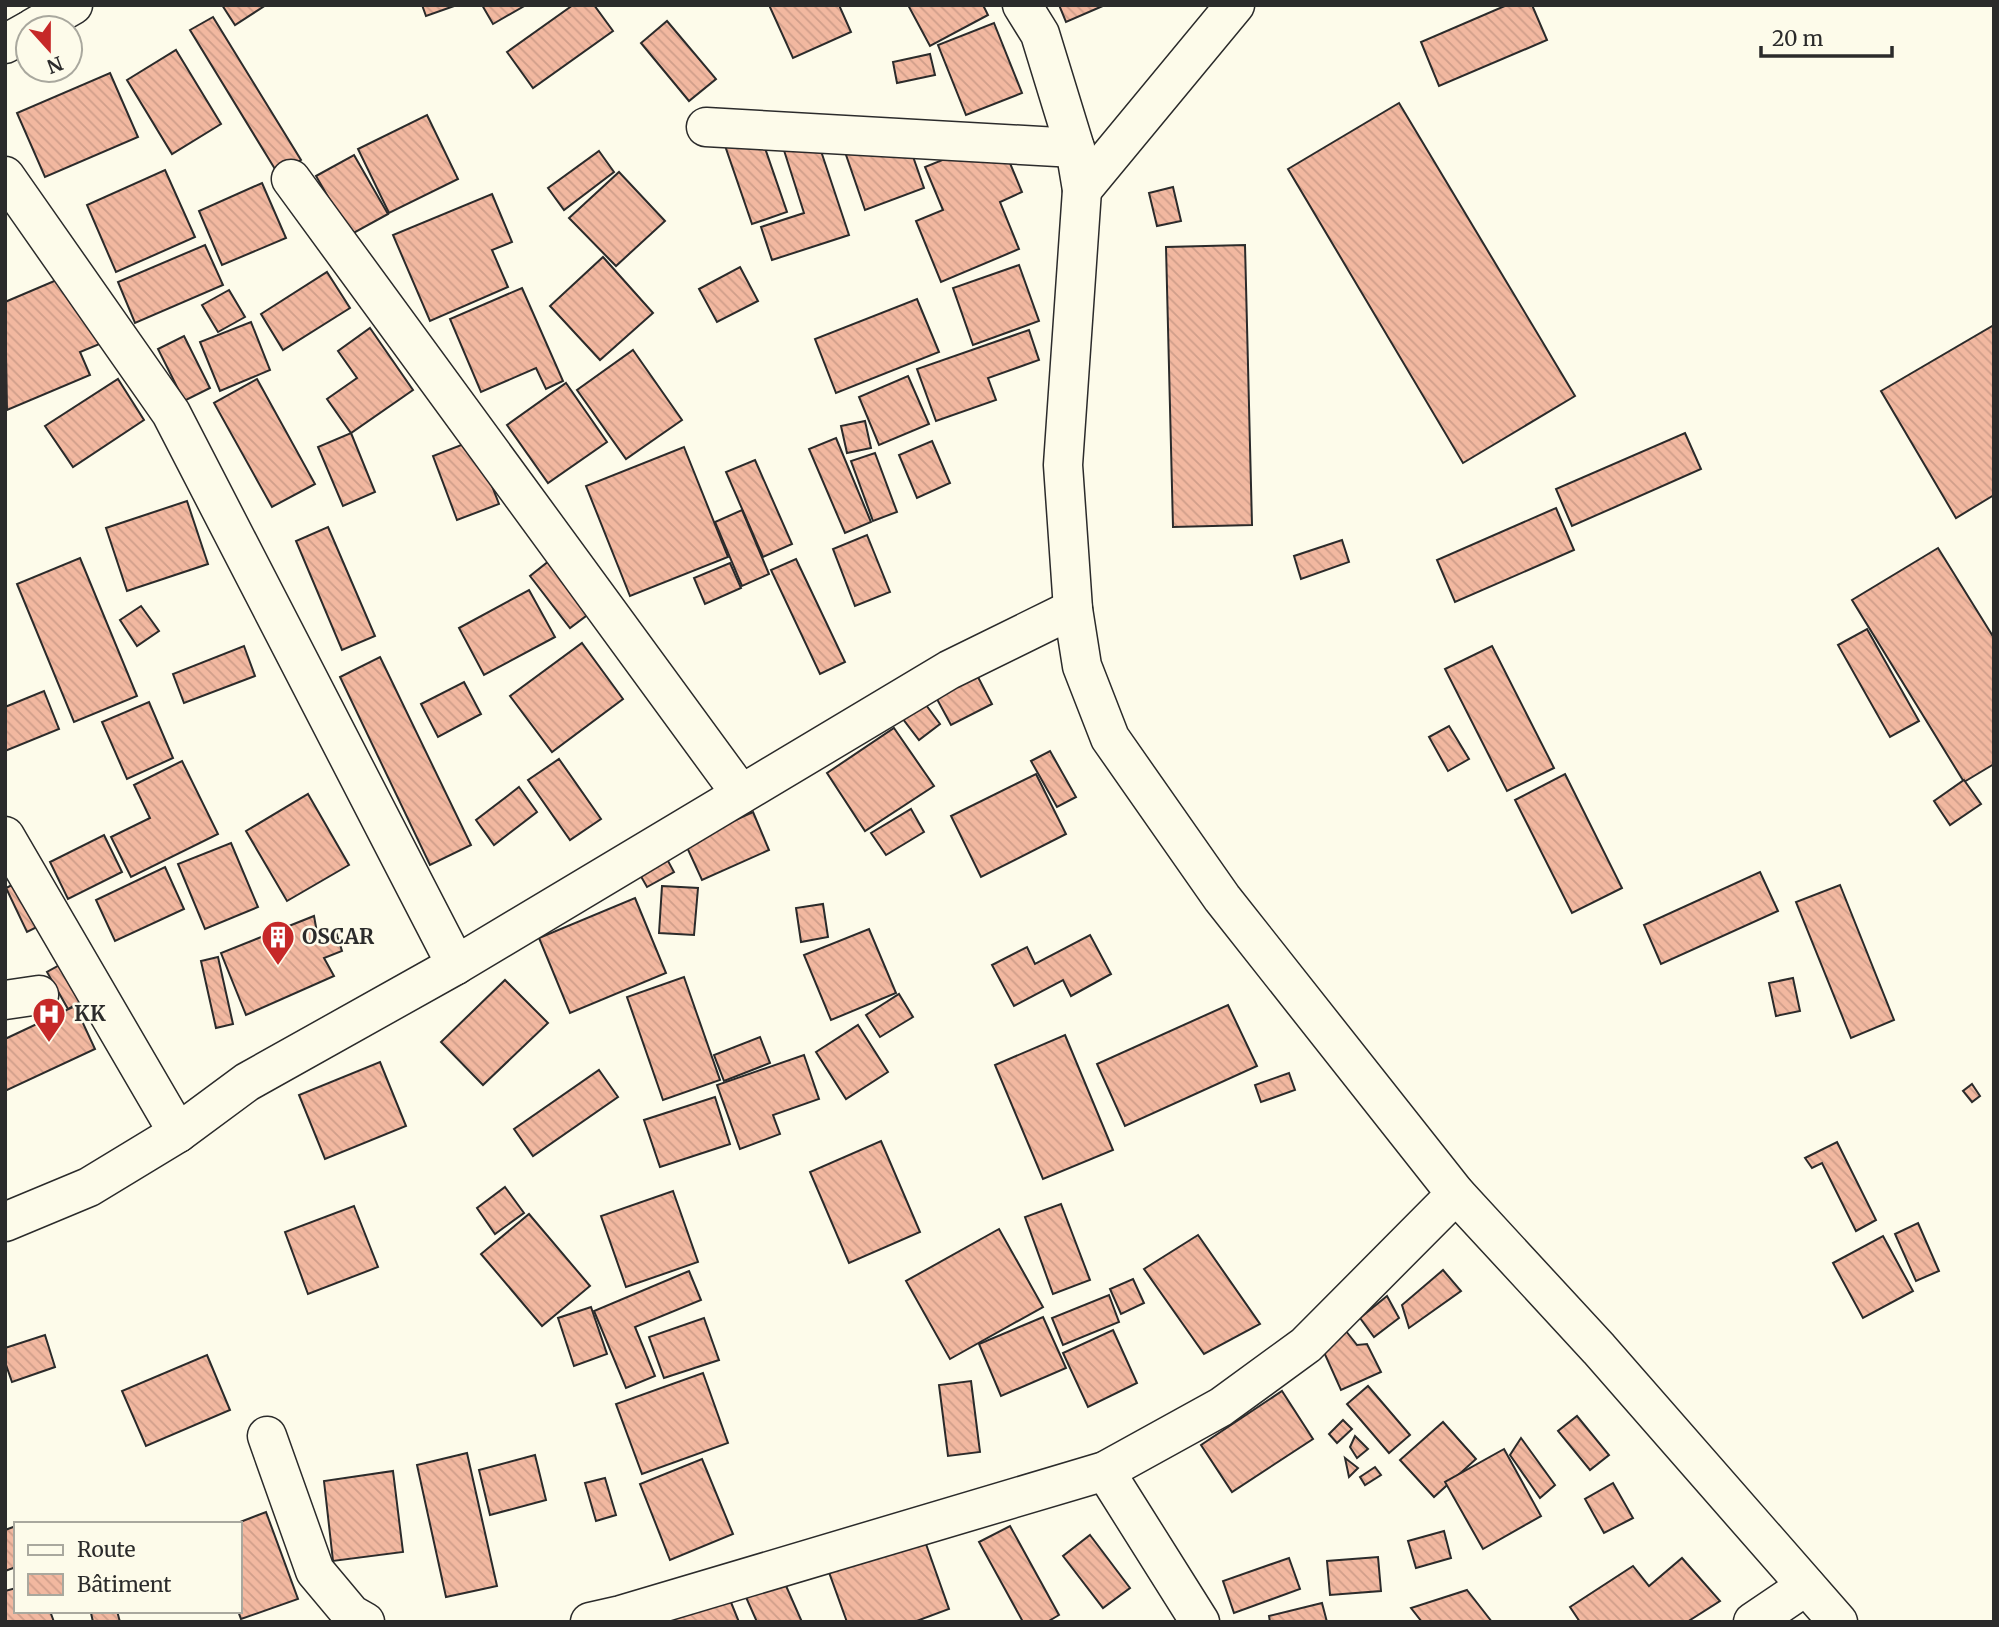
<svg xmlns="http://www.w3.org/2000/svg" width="1999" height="1627" font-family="Merriweather,serif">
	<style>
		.building { fill: url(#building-back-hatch); stroke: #2b2b2b; stroke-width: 2 }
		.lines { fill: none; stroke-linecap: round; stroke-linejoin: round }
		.minor-casing { stroke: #2b2b2b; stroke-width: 41 }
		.highway-casing { stroke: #2b2b2b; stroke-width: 41 }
		.minor { stroke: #fdfbea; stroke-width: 38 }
		.highway { stroke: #fdfbea; stroke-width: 38 }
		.labels { text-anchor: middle; stroke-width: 5; stroke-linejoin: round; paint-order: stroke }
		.poi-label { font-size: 21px; font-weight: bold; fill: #2b2b2b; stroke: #fdfbea; text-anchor: start }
	</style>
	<defs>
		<pattern id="building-back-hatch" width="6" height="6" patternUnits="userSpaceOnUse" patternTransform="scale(1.75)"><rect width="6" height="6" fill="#f2b8a0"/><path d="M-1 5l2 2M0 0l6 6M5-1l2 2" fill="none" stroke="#d09e8a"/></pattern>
	</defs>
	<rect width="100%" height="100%" fill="#fdfbea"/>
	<g class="building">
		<polygon points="222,5 266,5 235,25"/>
		<polygon points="422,5 457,5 426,16"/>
		<polygon points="482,5 526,5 493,24"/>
		<polygon points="573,5 594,5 613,31 533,88 507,52"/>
		<polygon points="769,5 839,5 851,32 793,58"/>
		<polygon points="908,5 983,5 988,15 930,46"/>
		<polygon points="1059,5 1105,5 1066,22"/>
		<polygon points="1507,5 1532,5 1547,40 1439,86 1421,42"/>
		<polygon points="213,17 301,160 278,174 190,30"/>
		<polygon points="667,21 716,79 689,101 641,43"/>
		<polygon points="994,23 1022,93 966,115 938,45"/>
		<polygon points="176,50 221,124 172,154 127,80"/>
		<polygon points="930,54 935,75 897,83 893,62"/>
		<polygon points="110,73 138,137 45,177 17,113"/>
		<polygon points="1399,103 1575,396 1463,463 1288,169"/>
		<polygon points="427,115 458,179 389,213 358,149"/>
		<polygon points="756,122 787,212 752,224 721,134"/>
		<polygon points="903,128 924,188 865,210 844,149"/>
		<polygon points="814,130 849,235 772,260 761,227 804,213 781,141"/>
		<polygon points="999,137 1022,192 1000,202 1019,249 941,282 916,221 943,210 925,167"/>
		<polygon points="599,151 614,172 564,210 548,188"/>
		<polygon points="354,155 388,214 350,235 316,176"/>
		<polygon points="165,170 195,237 116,272 87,205"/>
		<polygon points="619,172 665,221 616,266 569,218"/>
		<polygon points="262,183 286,238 222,265 199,211"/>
		<polygon points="1173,187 1181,221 1157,226 1149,193"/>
		<polygon points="492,194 512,242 492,250 508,287 430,321 393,235"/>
		<polygon points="205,245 223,285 135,323 118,282"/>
		<polygon points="1245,245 1252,525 1173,527 1166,247"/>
		<polygon points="603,257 653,313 600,360 550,306"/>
		<polygon points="1019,265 1039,321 973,345 953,288"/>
		<polygon points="740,267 758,301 717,322 699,289"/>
		<polygon points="327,272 350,308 283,350 261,314"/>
		<polygon points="73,273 102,343 80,352 90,375 7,410 5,302"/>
		<polygon points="522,288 563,381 546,389 536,368 481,392 450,319"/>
		<polygon points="229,290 245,317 218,332 202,305"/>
		<polygon points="917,299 939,352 836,393 815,339"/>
		<polygon points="251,322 270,370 220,391 200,342"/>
		<polygon points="1994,325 1994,495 1956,518 1881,391"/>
		<polygon points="370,328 413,390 351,433 327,399 357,378 338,351"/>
		<polygon points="1029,330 1039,360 988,378 996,400 936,421 917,369"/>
		<polygon points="184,336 210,388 184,401 158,349"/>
		<polygon points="633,350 682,420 626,459 577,390"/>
		<polygon points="908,376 929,424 879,445 859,397"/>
		<polygon points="118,379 144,420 73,467 45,426"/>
		<polygon points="257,379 315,484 272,507 214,403"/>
		<polygon points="566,383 607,442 548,483 507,425"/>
		<polygon points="865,421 871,448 847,453 841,426"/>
		<polygon points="351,433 375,492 343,506 318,447"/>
		<polygon points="1685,433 1701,469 1572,526 1556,489"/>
		<polygon points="836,438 871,522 845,533 809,449"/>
		<polygon points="474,440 499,504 457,520 433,456"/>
		<polygon points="932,441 950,483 917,498 899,455"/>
		<polygon points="684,447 728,557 630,596 586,486"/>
		<polygon points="875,453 897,512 873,521 851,461"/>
		<polygon points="755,460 792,544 763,557 726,472"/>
		<polygon points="187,501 208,564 127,591 106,528"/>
		<polygon points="1556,508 1574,550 1455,602 1437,560"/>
		<polygon points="742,510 769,574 742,586 715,522"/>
		<polygon points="328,527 375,636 342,650 296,541"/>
		<polygon points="867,535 890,592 855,606 833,549"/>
		<polygon points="1342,540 1349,562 1301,579 1294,556"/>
		<polygon points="1938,548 1994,638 1994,764 1964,782 1852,600"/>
		<polygon points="554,557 594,610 570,628 530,576"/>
		<polygon points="80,558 137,696 74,722 17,584"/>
		<polygon points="796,559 845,662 820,674 771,570"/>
		<polygon points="730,563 741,588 705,604 694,578"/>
		<polygon points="529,590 555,637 484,675 459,628"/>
		<polygon points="141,606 159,631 137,646 120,620"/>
		<polygon points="1867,629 1919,721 1890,737 1838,645"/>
		<polygon points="582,643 623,699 552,752 510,696"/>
		<polygon points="244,646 255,676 184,703 173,674"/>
		<polygon points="1492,646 1554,768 1507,791 1445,669"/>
		<polygon points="966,654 992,704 951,725 925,677"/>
		<polygon points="380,657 471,845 430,865 340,677"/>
		<polygon points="464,682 481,714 438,737 421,704"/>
		<polygon points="915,690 940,724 919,740 893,706"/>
		<polygon points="44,691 59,729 5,751 5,707"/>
		<polygon points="149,702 173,758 127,779 102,722"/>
		<polygon points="1449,726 1469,759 1448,771 1429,737"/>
		<polygon points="894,728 934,786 865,831 827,773"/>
		<polygon points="1050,751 1076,797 1057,807 1031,761"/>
		<polygon points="559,759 601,819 570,840 528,780"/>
		<polygon points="182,761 218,834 131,877 111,837 150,818 134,785"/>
		<polygon points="1036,774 1066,834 981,877 951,816"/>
		<polygon points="1565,774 1622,888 1572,913 1515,800"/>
		<polygon points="1964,780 1981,804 1950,825 1934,801"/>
		<polygon points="519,787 537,812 494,845 476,820"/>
		<polygon points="308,794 349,865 287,901 246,831"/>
		<polygon points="911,809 924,832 886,855 871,833"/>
		<polygon points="753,812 769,850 702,880 685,843"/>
		<polygon points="104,835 122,872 68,899 50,862"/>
		<polygon points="655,837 674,872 647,887 627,852"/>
		<polygon points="231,843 258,907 205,929 178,864"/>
		<polygon points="165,867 184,909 115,941 96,900"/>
		<polygon points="1760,872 1778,911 1661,964 1644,925"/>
		<polygon points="24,879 45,923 27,932 6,888"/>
		<polygon points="1840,885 1894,1020 1851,1038 1796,902"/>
		<polygon points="662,886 698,888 694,935 659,933"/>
		<polygon points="635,898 666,973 570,1013 539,938"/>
		<polygon points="823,904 828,937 801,942 796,908"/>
		<polygon points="314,916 318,938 336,932 342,951 324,958 334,976 246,1015 221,953"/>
		<polygon points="869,929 896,993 831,1020 804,955"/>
		<polygon points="1090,935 1111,974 1071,996 1063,980 1014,1006 992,965 1027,947 1035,964"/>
		<polygon points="218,957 233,1024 216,1028 201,961"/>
		<polygon points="65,962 85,999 68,1009 47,972"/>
		<polygon points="684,977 720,1080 663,1100 627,997"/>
		<polygon points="1793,978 1800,1011 1776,1016 1769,983"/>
		<polygon points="505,980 548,1023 483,1085 441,1042"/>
		<polygon points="899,994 913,1017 880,1037 866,1015"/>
		<polygon points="1228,1005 1257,1066 1125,1126 1097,1064"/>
		<polygon points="75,1006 95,1049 5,1091 5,1039"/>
		<polygon points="858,1025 888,1072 846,1099 816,1052"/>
		<polygon points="1065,1035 1113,1150 1043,1179 995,1065"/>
		<polygon points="760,1037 770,1063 724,1081 714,1055"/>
		<polygon points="804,1055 819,1099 773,1115 780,1134 740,1149 717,1085"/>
		<polygon points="380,1062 406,1126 325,1159 299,1095"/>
		<polygon points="599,1070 618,1097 533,1156 514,1129"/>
		<polygon points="1289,1073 1295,1090 1261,1102 1255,1085"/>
		<polygon points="1972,1084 1980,1096 1972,1102 1963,1091"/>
		<polygon points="715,1097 730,1144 660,1167 644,1120"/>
		<polygon points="881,1141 920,1232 849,1263 810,1172"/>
		<polygon points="1837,1142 1876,1220 1856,1231 1822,1163 1812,1168 1805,1158"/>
		<polygon points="505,1187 524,1213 495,1234 477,1208"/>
		<polygon points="673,1191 698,1262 626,1287 601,1216"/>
		<polygon points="1061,1204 1090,1280 1053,1294 1025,1217"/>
		<polygon points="354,1206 378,1267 308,1294 285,1232"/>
		<polygon points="529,1214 590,1286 542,1326 481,1254"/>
		<polygon points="1918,1223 1939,1271 1916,1281 1895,1234"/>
		<polygon points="999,1229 1043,1307 950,1359 906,1281"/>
		<polygon points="1198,1235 1260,1324 1204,1354 1144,1269"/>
		<polygon points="1883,1236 1913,1291 1863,1318 1833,1263"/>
		<polygon points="1443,1270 1461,1291 1409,1328 1402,1305"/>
		<polygon points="689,1271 701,1300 635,1327 655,1376 626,1388 594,1311"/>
		<polygon points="1133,1279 1144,1303 1121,1314 1110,1289"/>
		<polygon points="1109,1295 1119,1322 1063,1345 1052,1318"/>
		<polygon points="1387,1296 1399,1318 1374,1337 1360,1318"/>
		<polygon points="591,1307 607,1354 574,1366 558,1318"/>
		<polygon points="1043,1317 1066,1368 1001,1396 979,1344"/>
		<polygon points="704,1318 719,1360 664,1378 649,1337"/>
		<polygon points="1342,1326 1357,1345 1367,1344 1381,1372 1341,1390 1318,1339"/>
		<polygon points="1113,1330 1137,1383 1088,1407 1063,1353"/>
		<polygon points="45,1335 55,1367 12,1382 5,1362 5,1348"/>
		<polygon points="207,1355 230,1410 146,1446 122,1391"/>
		<polygon points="703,1373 728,1443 642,1474 616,1404"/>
		<polygon points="971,1381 980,1452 948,1456 939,1385"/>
		<polygon points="1368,1386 1410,1435 1389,1453 1347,1404"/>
		<polygon points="1282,1391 1313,1439 1232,1492 1201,1445"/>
		<polygon points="1577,1416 1609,1455 1590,1470 1558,1431"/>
		<polygon points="1343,1420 1352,1429 1337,1443 1329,1434"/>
		<polygon points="1443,1422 1476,1459 1434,1497 1400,1460"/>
		<polygon points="1355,1436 1368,1449 1357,1458 1350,1447"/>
		<polygon points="1521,1438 1555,1485 1540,1498 1510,1455"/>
		<polygon points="1504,1449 1541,1516 1483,1549 1445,1482"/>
		<polygon points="467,1453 497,1586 446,1597 417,1465"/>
		<polygon points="535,1455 546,1500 490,1515 479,1470"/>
		<polygon points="1345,1458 1358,1468 1349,1477"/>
		<polygon points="702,1459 733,1534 670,1560 640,1484"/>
		<polygon points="1375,1467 1381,1475 1365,1485 1360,1477"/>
		<polygon points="393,1471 403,1552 333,1561 324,1481"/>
		<polygon points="605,1478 616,1515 596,1521 585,1483"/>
		<polygon points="1613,1483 1633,1518 1604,1533 1585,1499"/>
		<polygon points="266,1512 298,1599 241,1619 238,1611 240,1524 235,1524"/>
		<polygon points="16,1526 16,1567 5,1571 5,1530"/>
		<polygon points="1010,1526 1059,1615 1047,1622 1023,1622 979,1542"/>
		<polygon points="921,1530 949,1609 914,1622 847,1622 826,1564"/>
		<polygon points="1444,1531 1451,1558 1416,1568 1408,1541"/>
		<polygon points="1090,1535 1130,1588 1103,1608 1063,1556"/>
		<polygon points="1378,1557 1381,1591 1330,1595 1327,1561"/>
		<polygon points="1289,1558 1300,1589 1234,1613 1223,1581"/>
		<polygon points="1682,1558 1720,1601 1687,1622 1580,1622 1570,1607 1633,1566 1649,1586"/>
		<polygon points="779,1570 802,1622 757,1622 741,1586"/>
		<polygon points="16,1588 16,1611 50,1611 54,1622 5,1622 5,1591"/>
		<polygon points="1467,1590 1492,1622 1422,1622 1411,1608"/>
		<polygon points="728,1595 739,1622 665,1622"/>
		<polygon points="1322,1603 1327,1622 1270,1622 1269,1616"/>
		<polygon points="96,1611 117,1611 120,1622 93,1622 91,1613"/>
	</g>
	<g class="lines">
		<defs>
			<g id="minor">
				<polyline points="1022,5 1040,34 1075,148 1082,190 1063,465 1073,609 1082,666 1110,738 1222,898 1456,1194 1599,1349 1838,1622"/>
				<polyline points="706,127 1075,148"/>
				<polyline points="5,176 171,413 456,965 949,670 1073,609"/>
				<polyline points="291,179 741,794"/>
				<polyline points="1082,190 1235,5"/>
				<polyline points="5,836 178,1133"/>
				<polyline points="5,1000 39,995"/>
				<polyline points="5,1222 89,1187 178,1133 247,1082 456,965"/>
				<polyline points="267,1436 315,1571 351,1614 365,1622"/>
				<polyline points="1105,1471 1200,1622"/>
				<polyline points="590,1622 621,1615 1105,1471 1221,1407 1306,1345 1456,1194"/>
				<polyline points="1753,1622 1806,1586"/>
			</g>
			<g id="highway">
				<polyline points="33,28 73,5"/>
				<polyline points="5,44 28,31"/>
			</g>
		</defs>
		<use href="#minor" class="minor-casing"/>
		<use href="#highway" class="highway-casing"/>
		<use href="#minor" class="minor"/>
		<use href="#highway" class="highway"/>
	</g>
	<defs>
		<symbol id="building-pin" viewBox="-11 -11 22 30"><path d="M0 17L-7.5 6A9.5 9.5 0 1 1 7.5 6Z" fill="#c62828" stroke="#fdfbea"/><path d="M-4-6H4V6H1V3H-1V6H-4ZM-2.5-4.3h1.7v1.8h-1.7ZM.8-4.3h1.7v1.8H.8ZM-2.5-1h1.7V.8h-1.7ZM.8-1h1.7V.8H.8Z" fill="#fff"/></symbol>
		<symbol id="hospital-pin" viewBox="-11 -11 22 30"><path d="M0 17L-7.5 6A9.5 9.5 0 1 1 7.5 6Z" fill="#c62828" stroke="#fdfbea"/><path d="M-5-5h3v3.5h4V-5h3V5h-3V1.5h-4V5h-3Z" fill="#fff"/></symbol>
	</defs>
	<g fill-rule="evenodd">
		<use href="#building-pin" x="259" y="918" width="38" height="52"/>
		<use href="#hospital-pin" x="30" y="995" width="38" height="52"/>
	</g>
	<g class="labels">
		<g class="poi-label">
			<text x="302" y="944">OSCAR</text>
			<text x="74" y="1021">KK</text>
		</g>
	</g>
	<rect width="1999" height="1627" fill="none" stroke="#2b2b2b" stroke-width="14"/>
	<rect x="14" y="1522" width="228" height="91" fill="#fdfbea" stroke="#a9a89e" stroke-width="2"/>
	<rect x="28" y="1545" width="35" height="10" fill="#fdfbea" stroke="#a9a89e" stroke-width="2"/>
	<text x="77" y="1557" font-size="21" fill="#2b2b2b">Route</text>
	<rect x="28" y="1574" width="35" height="21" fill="url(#building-back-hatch)" stroke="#a9a89e" stroke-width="2"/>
	<text x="77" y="1592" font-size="21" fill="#2b2b2b">Bâtiment</text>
	<g transform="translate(49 49) rotate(159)"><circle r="33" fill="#fdfbea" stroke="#a9a89e" stroke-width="2"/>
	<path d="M0-5L12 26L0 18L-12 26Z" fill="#c62828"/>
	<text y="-10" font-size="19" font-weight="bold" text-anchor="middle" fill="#2b2b2b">N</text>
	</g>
	<path d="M1761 46v10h131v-10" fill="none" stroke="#2b2b2b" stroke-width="3.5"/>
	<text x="1772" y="46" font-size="21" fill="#2b2b2b" stroke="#fdfbea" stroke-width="5" paint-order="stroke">20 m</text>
</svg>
